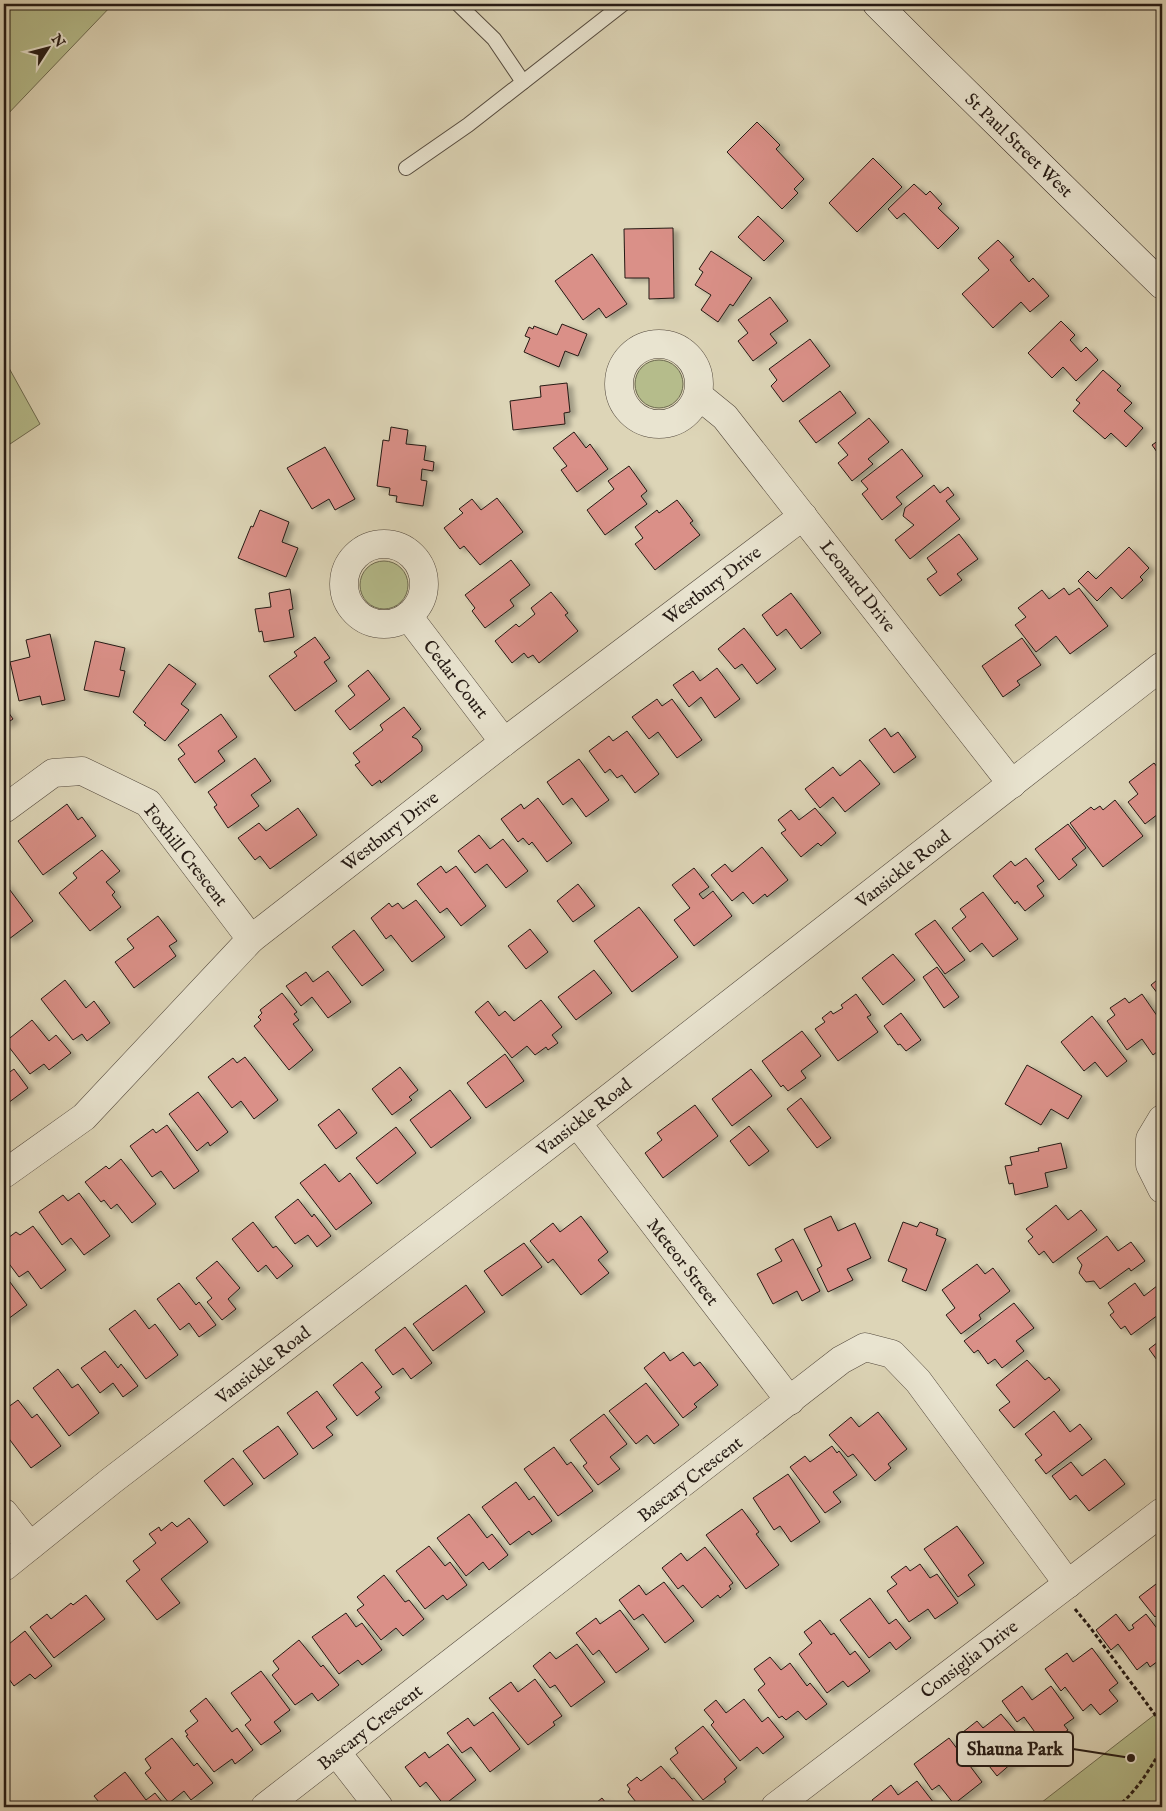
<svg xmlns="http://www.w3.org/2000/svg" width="1166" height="1811" font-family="'IM FELL English',serif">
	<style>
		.green { fill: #b5bc8b; stroke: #6d6b50 }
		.building { fill: #da9088; stroke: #251a14; filter: url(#shadow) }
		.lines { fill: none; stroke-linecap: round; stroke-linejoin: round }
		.service-casing { stroke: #53493d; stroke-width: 16 }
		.minor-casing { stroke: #53493d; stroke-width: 29 }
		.tertiary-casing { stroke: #53493d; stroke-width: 29 }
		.secondary-casing { stroke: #251a14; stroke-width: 29 }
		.path { stroke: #251a14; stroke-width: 3; stroke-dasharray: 4 2.5; stroke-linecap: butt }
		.service { stroke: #e9e4d0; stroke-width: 14 }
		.minor { stroke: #e9e4d0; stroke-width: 28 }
		.tertiary { stroke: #e9e4d0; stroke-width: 28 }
		.secondary { stroke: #e9e4d0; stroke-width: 28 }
		.labels { text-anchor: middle; stroke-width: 5; stroke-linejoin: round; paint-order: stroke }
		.street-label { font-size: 18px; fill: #251a14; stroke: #e9e4d0 }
		.leader { fill: none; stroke: #251a14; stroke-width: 2 }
		.callout-dot { fill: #251a14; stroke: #e9e4d0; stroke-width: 2 }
		.callout { fill: #e9e4d0; stroke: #251a14; stroke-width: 2 }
		.callout-label { font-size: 19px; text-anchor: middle; font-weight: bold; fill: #251a14 }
	</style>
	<defs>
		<filter id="shadow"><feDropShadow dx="5.5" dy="3" stdDeviation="2.5" flood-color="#0004"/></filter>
	</defs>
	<rect width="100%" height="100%" fill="#ddd5b7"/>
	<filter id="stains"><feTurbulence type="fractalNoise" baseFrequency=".004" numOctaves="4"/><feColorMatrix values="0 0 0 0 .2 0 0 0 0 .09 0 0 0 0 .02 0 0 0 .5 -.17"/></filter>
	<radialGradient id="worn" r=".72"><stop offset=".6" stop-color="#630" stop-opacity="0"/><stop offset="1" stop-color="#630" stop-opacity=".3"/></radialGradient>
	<g class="green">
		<polygon points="4,4 113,4 4,118"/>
		<polygon points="4,359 40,424 4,448"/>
		<circle cx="659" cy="384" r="24"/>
		<circle cx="384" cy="585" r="24"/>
		<polygon points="1162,1709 1162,1807 1038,1807 1037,1806"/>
	</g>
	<g class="building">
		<polygon points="757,122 780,145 776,149 804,179 794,189 798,193 782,209 727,152"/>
		<polygon points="873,158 902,187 857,232 829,203"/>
		<polygon points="914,184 926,195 930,191 942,204 938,208 959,228 938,249 904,213 897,219 888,209"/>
		<polygon points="758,216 784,241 764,261 738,237"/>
		<polygon points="673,228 674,298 649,299 649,278 625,278 624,229"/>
		<polygon points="998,240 1014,257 1010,260 1029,282 1033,278 1049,296 1030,312 1021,302 993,328 962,294 989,270 978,258"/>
		<polygon points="711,251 752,278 733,306 730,304 718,322 701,310 711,295 695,285 703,272 699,269"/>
		<polygon points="592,254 627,304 606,318 599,308 583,320 555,281"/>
		<polygon points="770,297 788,321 770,334 777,343 753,361 738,341 748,333 738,320"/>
		<polygon points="1061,321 1075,335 1070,340 1081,352 1086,347 1098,360 1076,381 1063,367 1052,378 1028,353"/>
		<polygon points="562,324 587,334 578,356 565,351 559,367 524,352 530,338 525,336 529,327 533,329 534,326 557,335"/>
		<polygon points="810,339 830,366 783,402 771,386 777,380 769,369"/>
		<polygon points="1103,370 1121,386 1117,390 1132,403 1124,411 1143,428 1126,447 1111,433 1105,439 1073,411 1080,403 1076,400"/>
		<polygon points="567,383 570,412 564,413 565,424 513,430 510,401 541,397 540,386"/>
		<polygon points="840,391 856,413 816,443 799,421"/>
		<polygon points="869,418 889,442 868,459 873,464 852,481 838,463 848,455 838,443"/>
		<polygon points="391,427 408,430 406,444 426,446 424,460 434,462 433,471 422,469 421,480 427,481 423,506 396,502 397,496 389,495 390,488 377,486 383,440 389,441"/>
		<polygon points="574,432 586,448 590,444 608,469 577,492 561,470 567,466 553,448"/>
		<polygon points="1162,438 1162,459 1152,445"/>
		<polygon points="325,447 355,499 335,510 329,499 312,509 287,468"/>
		<polygon points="902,449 923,476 896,497 902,504 882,520 862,494 868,489 861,481"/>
		<polygon points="629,466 647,491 641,496 647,504 605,535 587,510 614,489 608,481"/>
		<polygon points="934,485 940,493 948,487 954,495 946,501 960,519 910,559 895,540 914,525 903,516 905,508"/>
		<polygon points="497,498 523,532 480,565 464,546 460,549 444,528 463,513 459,509 472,499 481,510"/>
		<polygon points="677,500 693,521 690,523 700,535 655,570 635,544 643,538 635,527 657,510 659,513"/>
		<polygon points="260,510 289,522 282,542 298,548 286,577 238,558 251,526 253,527"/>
		<polygon points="959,534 978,559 957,574 962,580 940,596 927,579 937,572 927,558"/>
		<polygon points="1129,547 1149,568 1140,577 1143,580 1122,599 1111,587 1097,601 1078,581 1088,571 1096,579"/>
		<polygon points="511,560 530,585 510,600 514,606 485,628 472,611 475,608 465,595"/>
		<polygon points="1064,588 1069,595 1079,588 1108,626 1070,654 1056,636 1036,652 1015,625 1026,617 1018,608 1042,590 1049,599"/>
		<polygon points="290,589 293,609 289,610 294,637 264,642 262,631 259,632 255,609 271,607 269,593"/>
		<polygon points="551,592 568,613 565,615 578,631 539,663 533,655 528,658 524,653 512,663 495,641 516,624 519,627 535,614 531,608"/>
		<polygon points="791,593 821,633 801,649 786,629 777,636 762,615"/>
		<polygon points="744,628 776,669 757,684 742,664 735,669 718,649"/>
		<polygon points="50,634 65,700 42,705 40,696 19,701 10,662 30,657 26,640"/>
		<polygon points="315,637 330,658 324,662 337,681 295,711 269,676 297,656 294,652"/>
		<polygon points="1022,638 1041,665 1017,681 1020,685 1003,697 982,666"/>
		<polygon points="95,641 125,648 120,670 125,671 119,697 84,690"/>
		<polygon points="169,664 196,684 181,704 189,710 165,741 144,725 146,723 133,712"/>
		<polygon points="717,668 740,699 715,718 701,697 689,707 673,685 693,671 700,681"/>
		<polygon points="368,670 390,699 350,730 335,711 355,695 348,686"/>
		<polygon points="657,699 662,706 672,699 702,740 677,758 658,732 649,739 632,717"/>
		<polygon points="4,706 13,719 4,725"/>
		<polygon points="404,707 421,729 412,737 417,739 422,746 422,751 381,783 380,780 372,786 355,765 360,762 353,753 383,730 380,725"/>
		<polygon points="221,714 237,737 218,751 225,761 195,783 178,759 185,754 178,745"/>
		<polygon points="885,728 891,737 898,732 916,757 894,773 869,740"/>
		<polygon points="627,731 659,774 635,793 622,775 617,778 610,769 605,773 589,751 609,736 613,741"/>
		<polygon points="255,758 271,781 251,795 259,806 228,828 214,807 217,805 208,792"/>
		<polygon points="579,759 609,800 586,817 572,798 563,805 547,782"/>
		<polygon points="860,760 880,784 845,812 833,797 820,808 805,789 833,767 840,776"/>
		<polygon points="1154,763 1162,773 1162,820 1158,814 1145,824 1128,802 1138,794 1129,782"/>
		<polygon points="538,798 572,843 547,862 532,842 529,845 523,838 518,842 501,819 521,804 524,809"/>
		<polygon points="1115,800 1143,836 1103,867 1070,823 1091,807 1094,810 1100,806 1103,810"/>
		<polygon points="67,804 78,820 82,817 96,836 43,875 18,841"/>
		<polygon points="298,808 317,835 270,869 260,856 255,860 238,838 259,823 266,831"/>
		<polygon points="815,808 836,833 821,846 818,843 801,857 781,833 786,830 778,820 791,810 799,820"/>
		<polygon points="1068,824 1086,848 1072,859 1077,865 1059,880 1035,849"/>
		<polygon points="479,835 490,849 503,839 528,871 506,888 487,864 475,873 458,851"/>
		<polygon points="762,847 788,880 767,897 765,894 753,904 743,892 732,901 711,875 725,864 732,872"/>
		<polygon points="102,850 120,871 106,882 115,892 112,895 121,907 90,931 59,893 77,878 73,873"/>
		<polygon points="1026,858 1044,881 1037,886 1044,896 1025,911 1017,901 1015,904 993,876 1011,861 1015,866"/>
		<polygon points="441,866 446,873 456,866 486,906 461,926 447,908 440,913 417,884"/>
		<polygon points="694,868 709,887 699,894 703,899 713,891 732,916 694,946 674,920 690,908 672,885"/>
		<polygon points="4,882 33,921 9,939 7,935 4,938"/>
		<polygon points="578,884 595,906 573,922 557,901"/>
		<polygon points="983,892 1018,939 993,957 982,943 970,952 952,928 966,917 960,909"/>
		<polygon points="416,900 445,937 412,962 391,935 386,939 371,918 389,903 392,907 398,903 403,909"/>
		<polygon points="639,907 678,957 632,992 594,941"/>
		<polygon points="158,916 177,941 169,946 176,956 134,988 115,962 134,948 127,939"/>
		<polygon points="935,920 965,960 945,974 915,934"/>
		<polygon points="530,929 548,952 526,969 508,946"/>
		<polygon points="354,930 384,970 362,986 332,947"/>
		<polygon points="893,954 915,980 883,1005 862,978"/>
		<polygon points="937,967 959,997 944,1008 923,977"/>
		<polygon points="594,970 612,993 576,1020 558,997"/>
		<polygon points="328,971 351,1002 328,1018 312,997 301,1006 286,986 306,972 313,982"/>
		<polygon points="1162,976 1162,999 1151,985"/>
		<polygon points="65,980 86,1008 94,1001 110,1023 87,1041 82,1034 73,1040 41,999"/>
		<polygon points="282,993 297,1012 294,1014 299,1020 293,1024 313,1050 289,1070 254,1026 261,1020 258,1017 262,1013 260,1010"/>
		<polygon points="856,994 871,1015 867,1017 878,1032 838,1061 815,1029 825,1022 822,1018 831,1011 833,1014 843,1008 841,1005"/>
		<polygon points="1142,994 1162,1023 1162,1048 1153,1055 1142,1039 1127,1050 1107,1021 1115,1015 1110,1008 1125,998 1129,1003"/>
		<polygon points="541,1000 562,1027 552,1035 558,1043 548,1050 546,1047 535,1055 527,1046 512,1058 475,1012 488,1001 499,1016 505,1011 514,1021"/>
		<polygon points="901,1013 921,1040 906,1051 900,1044 898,1045 884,1026"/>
		<polygon points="1092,1016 1127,1061 1107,1077 1095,1062 1084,1071 1061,1042"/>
		<polygon points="32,1020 49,1041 56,1035 71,1053 49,1070 44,1064 30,1074 5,1042"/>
		<polygon points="802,1031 821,1056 801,1071 806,1078 788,1091 783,1085 781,1087 762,1061"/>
		<polygon points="505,1054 524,1081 486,1108 467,1083"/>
		<polygon points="245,1057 278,1100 254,1119 241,1101 232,1108 208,1077 233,1058 237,1063"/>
		<polygon points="1027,1065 1082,1096 1068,1119 1051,1109 1041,1125 1005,1104"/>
		<polygon points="400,1067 418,1090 409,1097 412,1100 392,1115 372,1089"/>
		<polygon points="14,1069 28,1088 8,1103 4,1098 4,1076"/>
		<polygon points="751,1069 772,1096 732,1126 712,1099"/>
		<polygon points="450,1090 471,1118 431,1148 410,1120"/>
		<polygon points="198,1092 228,1132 210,1146 208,1142 197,1151 169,1114"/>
		<polygon points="801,1098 831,1138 817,1148 787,1109"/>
		<polygon points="695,1105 718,1136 663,1178 645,1153 662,1140 657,1133"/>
		<polygon points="339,1109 357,1133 336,1149 318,1125"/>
		<polygon points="167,1125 199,1171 174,1189 161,1171 152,1177 130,1146 153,1129 156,1133"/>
		<polygon points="749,1126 769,1151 749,1166 730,1141"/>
		<polygon points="396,1127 416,1153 377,1184 356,1158"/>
		<polygon points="1061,1143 1067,1168 1045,1173 1048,1187 1015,1195 1013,1183 1009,1184 1005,1166 1012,1165 1010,1157 1039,1151 1038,1148"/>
		<polygon points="121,1159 156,1204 132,1223 117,1204 111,1209 104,1200 101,1202 85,1182 106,1166 109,1169"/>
		<polygon points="325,1164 339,1182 350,1173 372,1203 336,1230 300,1183"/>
		<polygon points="79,1193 110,1236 84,1255 71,1238 62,1245 39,1212 63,1195 68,1201"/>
		<polygon points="298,1199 312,1217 314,1214 331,1236 317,1247 308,1235 295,1244 275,1217"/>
		<polygon points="1056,1205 1068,1220 1081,1210 1097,1230 1053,1263 1044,1251 1039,1255 1028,1241 1033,1237 1026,1229"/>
		<polygon points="581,1216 608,1252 598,1260 609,1273 581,1295 553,1259 548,1263 530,1241 553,1223 560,1232"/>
		<polygon points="831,1216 838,1231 855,1223 871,1258 847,1269 853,1280 828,1292 817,1269 822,1266 804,1229"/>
		<polygon points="253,1222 273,1248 276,1246 293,1266 277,1279 266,1265 258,1272 232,1239"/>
		<polygon points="903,1222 917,1227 920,1222 938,1229 936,1235 946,1239 926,1291 902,1281 907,1269 888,1261"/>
		<polygon points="33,1226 66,1270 41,1289 28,1271 19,1277 4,1257 4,1241 16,1232 20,1235"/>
		<polygon points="1107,1236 1118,1251 1131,1242 1145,1261 1131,1271 1129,1268 1100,1289 1094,1281 1086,1282 1079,1273 1082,1265 1077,1258"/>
		<polygon points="793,1239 820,1291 802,1301 797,1291 773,1304 757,1274 782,1261 775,1249"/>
		<polygon points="524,1243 542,1267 502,1296 484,1271"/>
		<polygon points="217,1261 240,1288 228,1299 236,1309 222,1320 207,1302 212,1298 196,1278"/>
		<polygon points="977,1264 985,1274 993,1268 1010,1291 979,1315 981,1319 961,1334 946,1315 955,1308 942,1290"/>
		<polygon points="4,1274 27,1305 4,1322"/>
		<polygon points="1162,1282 1162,1312 1131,1335 1125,1326 1121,1329 1110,1315 1114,1312 1108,1303 1135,1283 1144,1296"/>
		<polygon points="179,1283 196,1305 199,1302 216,1325 199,1337 189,1323 180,1330 157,1299"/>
		<polygon points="466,1285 485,1312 433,1351 413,1324"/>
		<polygon points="1014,1303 1034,1328 1016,1341 1024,1351 1002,1368 995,1359 988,1364 978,1350 974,1353 964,1341"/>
		<polygon points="135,1310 149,1329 155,1324 178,1355 146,1379 109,1329"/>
		<polygon points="405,1327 432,1363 411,1379 403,1368 393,1375 375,1350"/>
		<polygon points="1162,1339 1162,1367 1149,1349"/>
		<polygon points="105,1351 118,1368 121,1364 138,1386 123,1397 113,1383 100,1393 81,1368"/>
		<polygon points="664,1352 670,1361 683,1352 694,1366 700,1362 718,1385 694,1404 697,1407 683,1418 644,1368"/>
		<polygon points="1027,1360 1045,1380 1049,1377 1060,1390 1014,1428 999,1410 1010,1402 996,1385"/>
		<polygon points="362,1362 382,1387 375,1392 380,1398 357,1416 333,1385"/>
		<polygon points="58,1369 72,1388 78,1384 99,1413 69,1436 33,1388"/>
		<polygon points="646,1383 679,1425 654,1444 647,1435 636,1444 609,1411"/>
		<polygon points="317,1391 337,1419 326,1427 333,1435 313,1449 287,1413"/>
		<polygon points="18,1400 32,1418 37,1414 61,1446 31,1468 4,1432 4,1410"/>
		<polygon points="1054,1411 1070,1432 1080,1424 1092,1439 1046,1474 1035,1460 1042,1455 1025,1434"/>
		<polygon points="878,1412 907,1449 888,1464 891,1468 875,1481 853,1454 848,1457 829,1435 851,1417 859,1427"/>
		<polygon points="604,1414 627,1444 610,1457 620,1469 598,1485 583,1466 587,1463 570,1440"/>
		<polygon points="278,1426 298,1454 264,1479 243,1451"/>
		<polygon points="832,1446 837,1453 839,1451 857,1475 833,1492 841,1502 825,1513 790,1467 805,1456 810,1462"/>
		<polygon points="554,1447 567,1465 571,1462 593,1491 558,1516 524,1469"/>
		<polygon points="233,1458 253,1484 224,1506 204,1481"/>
		<polygon points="1105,1459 1125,1484 1089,1511 1076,1495 1070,1500 1052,1476 1071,1462 1082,1476"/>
		<polygon points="788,1474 820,1522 791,1542 780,1526 774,1530 753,1498"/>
		<polygon points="516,1482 529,1500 534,1496 552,1521 532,1535 529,1531 510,1545 482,1507"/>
		<polygon points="742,1509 759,1532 756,1534 779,1565 746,1589 706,1535"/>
		<polygon points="469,1514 487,1538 492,1534 508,1555 489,1570 483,1562 466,1576 437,1538"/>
		<polygon points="189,1518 208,1542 161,1579 180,1603 157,1620 126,1581 140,1570 133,1561 156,1543 149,1534 159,1527 161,1531 172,1522 177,1527"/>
		<polygon points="957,1526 984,1563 968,1575 975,1585 958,1597 924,1549"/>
		<polygon points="429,1546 445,1566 450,1562 467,1585 447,1600 443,1595 425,1609 396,1571"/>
		<polygon points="705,1547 733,1583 729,1586 731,1589 720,1598 718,1595 702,1608 683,1585 678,1589 662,1568 681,1553 687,1561"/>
		<polygon points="920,1564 930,1578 937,1574 958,1603 935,1619 928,1609 909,1622 887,1591 897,1584 891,1577 906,1566 910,1571"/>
		<polygon points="384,1575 405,1602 409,1600 424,1619 403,1636 396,1628 381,1640 357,1610 364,1605 357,1597"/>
		<polygon points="1160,1581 1162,1584 1162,1618 1159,1613 1155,1617 1139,1597"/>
		<polygon points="664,1582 694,1621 665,1643 643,1614 634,1620 619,1600 639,1585 646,1595"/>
		<polygon points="86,1595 105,1619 54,1658 30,1627 47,1614 51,1619 71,1603 73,1605"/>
		<polygon points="870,1598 889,1624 896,1619 911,1638 896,1650 890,1642 869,1658 840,1620"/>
		<polygon points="620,1610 649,1649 616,1673 599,1650 593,1655 576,1633 596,1618 600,1624"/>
		<polygon points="346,1613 356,1627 362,1623 382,1650 362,1665 358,1660 339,1674 312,1637"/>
		<polygon points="1116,1614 1129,1631 1134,1628 1132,1625 1146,1614 1162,1635 1162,1651 1160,1652 1162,1658 1150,1667 1147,1662 1137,1670 1118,1644 1111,1650 1096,1630"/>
		<polygon points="820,1620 831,1635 834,1633 850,1655 855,1651 870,1671 848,1687 843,1681 827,1693 799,1654 812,1643 804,1632"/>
		<polygon points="25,1631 52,1666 35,1679 30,1674 14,1686 4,1672 4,1648"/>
		<polygon points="299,1640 321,1667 323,1665 339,1685 318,1701 312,1693 295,1705 272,1675 279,1669 273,1661"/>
		<polygon points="577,1644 605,1682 571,1707 555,1685 550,1688 533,1666 550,1652 556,1659"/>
		<polygon points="1092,1648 1118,1683 1109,1690 1118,1701 1100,1715 1091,1704 1083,1711 1065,1687 1061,1691 1045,1669 1067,1653 1073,1662"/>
		<polygon points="770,1657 781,1670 790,1663 807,1686 810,1683 827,1704 806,1720 798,1711 786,1720 782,1716 779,1718 758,1690 765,1684 754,1669"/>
		<polygon points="261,1671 290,1710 274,1722 281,1731 261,1745 245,1725 251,1720 231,1693"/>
		<polygon points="535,1679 562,1716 553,1722 555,1725 528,1745 489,1698 511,1682 518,1692"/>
		<polygon points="1022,1686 1032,1700 1051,1686 1074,1718 1064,1725 1068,1730 1055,1739 1052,1735 1042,1742 1024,1717 1017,1722 1002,1701"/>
		<polygon points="206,1698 232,1732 237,1728 253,1750 235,1764 232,1759 214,1772 186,1736 188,1735 185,1731 198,1721 190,1711"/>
		<polygon points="744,1699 762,1722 768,1717 784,1737 763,1754 757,1747 740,1761 711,1725 714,1722 704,1710 716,1700 726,1713"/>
		<polygon points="493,1712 520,1749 490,1772 471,1747 462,1753 447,1733 468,1718 474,1726"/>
		<polygon points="1001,1714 1030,1749 1027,1752 1029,1755 1016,1765 1013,1762 997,1776 978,1752 974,1756 958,1736 977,1721 983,1728"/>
		<polygon points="703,1726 737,1768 724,1779 726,1782 703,1800 670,1759 678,1753 675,1748"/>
		<polygon points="172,1738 194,1766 197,1763 213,1783 191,1800 184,1791 169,1803 145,1773 151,1768 145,1759"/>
		<polygon points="949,1738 982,1782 954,1804 939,1785 932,1790 914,1764"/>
		<polygon points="448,1744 476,1780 444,1805 426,1782 420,1787 405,1767 425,1752 429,1758"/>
		<polygon points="661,1766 672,1779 674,1778 696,1804 692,1807 640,1807 628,1792 630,1789 627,1785 637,1777 641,1781"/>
		<polygon points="125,1772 146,1800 155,1793 166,1807 103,1807 94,1796"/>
		<polygon points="917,1781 937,1807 877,1807 872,1800 891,1785 898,1795"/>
		<polygon points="602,1798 609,1807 614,1803 618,1807 591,1807"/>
	</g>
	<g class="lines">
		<defs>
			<g id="service">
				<polyline points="458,4 494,39 523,82"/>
				<polyline points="406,168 468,125 623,4"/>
			</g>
			<g id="minor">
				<circle cx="659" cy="384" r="40"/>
				<polyline points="698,395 725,417 1012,784"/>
				<circle cx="384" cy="584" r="40"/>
				<polyline points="408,616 504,742"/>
				<polyline points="4,809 53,773 82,771 148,803 251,939"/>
				<polyline points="1162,1119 1150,1139 1150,1165 1162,1189"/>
				<polyline points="577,1123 790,1401"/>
				<polyline points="4,1174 84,1117 251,939 504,742 803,516"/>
				<polyline points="4,1513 30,1546"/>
				<polyline points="337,1753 379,1807"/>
				<polyline points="265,1807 841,1360 865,1347 892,1354 918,1381 1068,1584"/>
				<polyline points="775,1807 1162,1512"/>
			</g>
			<polyline id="tertiary" points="4,1567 111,1481 577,1123 1162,666"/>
			<polyline id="secondary" points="877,4 940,67 1162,285"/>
		</defs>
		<use href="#service" class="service-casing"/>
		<use href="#minor" class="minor-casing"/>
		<use href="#tertiary" class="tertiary-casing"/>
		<use href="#secondary" class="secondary-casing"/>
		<g class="path">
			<polyline points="1075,1609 1089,1626 1162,1724"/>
			<path d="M 1117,1807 C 1138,1790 1148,1771 1162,1749"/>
		</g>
		<use href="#service" class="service"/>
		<use href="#minor" class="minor"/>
		<use href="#tertiary" class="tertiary"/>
		<use href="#secondary" class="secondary"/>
	</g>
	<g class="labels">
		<g class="street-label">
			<text transform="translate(1019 145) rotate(44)" y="6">St Paul Street West</text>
			<text transform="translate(712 585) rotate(-37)" y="6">Westbury Drive</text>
			<text transform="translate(858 586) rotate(52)" y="6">Leonard Drive</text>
			<text transform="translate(456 679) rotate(52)" y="6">Cedar Court</text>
			<text transform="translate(390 831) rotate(-38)" y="6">Westbury Drive</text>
			<text transform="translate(186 855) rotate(52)" y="6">Foxhill Crescent</text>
			<text transform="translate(903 869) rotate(-38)" y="6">Vansickle Road</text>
			<text transform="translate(584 1117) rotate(-38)" y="6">Vansickle Road</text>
			<text transform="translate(683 1262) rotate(52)" y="6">Meteor Street</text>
			<text transform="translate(263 1365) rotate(-38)" y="6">Vansickle Road</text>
			<text transform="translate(690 1479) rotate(-38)" y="6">Bascary Crescent</text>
			<text transform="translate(969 1659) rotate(-37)" y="6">Consiglia Drive</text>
			<text transform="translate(370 1727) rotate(-38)" y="6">Bascary Crescent</text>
		</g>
	</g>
	<path class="leader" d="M1131 1758L1073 1749"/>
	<circle class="callout-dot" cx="1131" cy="1758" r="5"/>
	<rect class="callout" x="957" y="1732" width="116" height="34" rx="5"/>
	<g class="callout-label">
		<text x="1015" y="1755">Shauna Park</text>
	</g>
	<rect width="1166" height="1811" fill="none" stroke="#ddd5b7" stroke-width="20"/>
	<rect x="5" y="5" width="1156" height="1801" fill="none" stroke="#251a14" stroke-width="2.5"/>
	<rect x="10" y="10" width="1146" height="1791" fill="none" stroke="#251a14"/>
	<g transform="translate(48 48) rotate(54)" stroke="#e9e4d0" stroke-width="4" paint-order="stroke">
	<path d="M0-4L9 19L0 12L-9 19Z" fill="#251a14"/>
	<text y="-8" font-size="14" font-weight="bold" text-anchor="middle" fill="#251a14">N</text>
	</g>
	<rect width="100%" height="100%" filter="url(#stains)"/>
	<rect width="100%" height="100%" fill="url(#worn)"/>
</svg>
